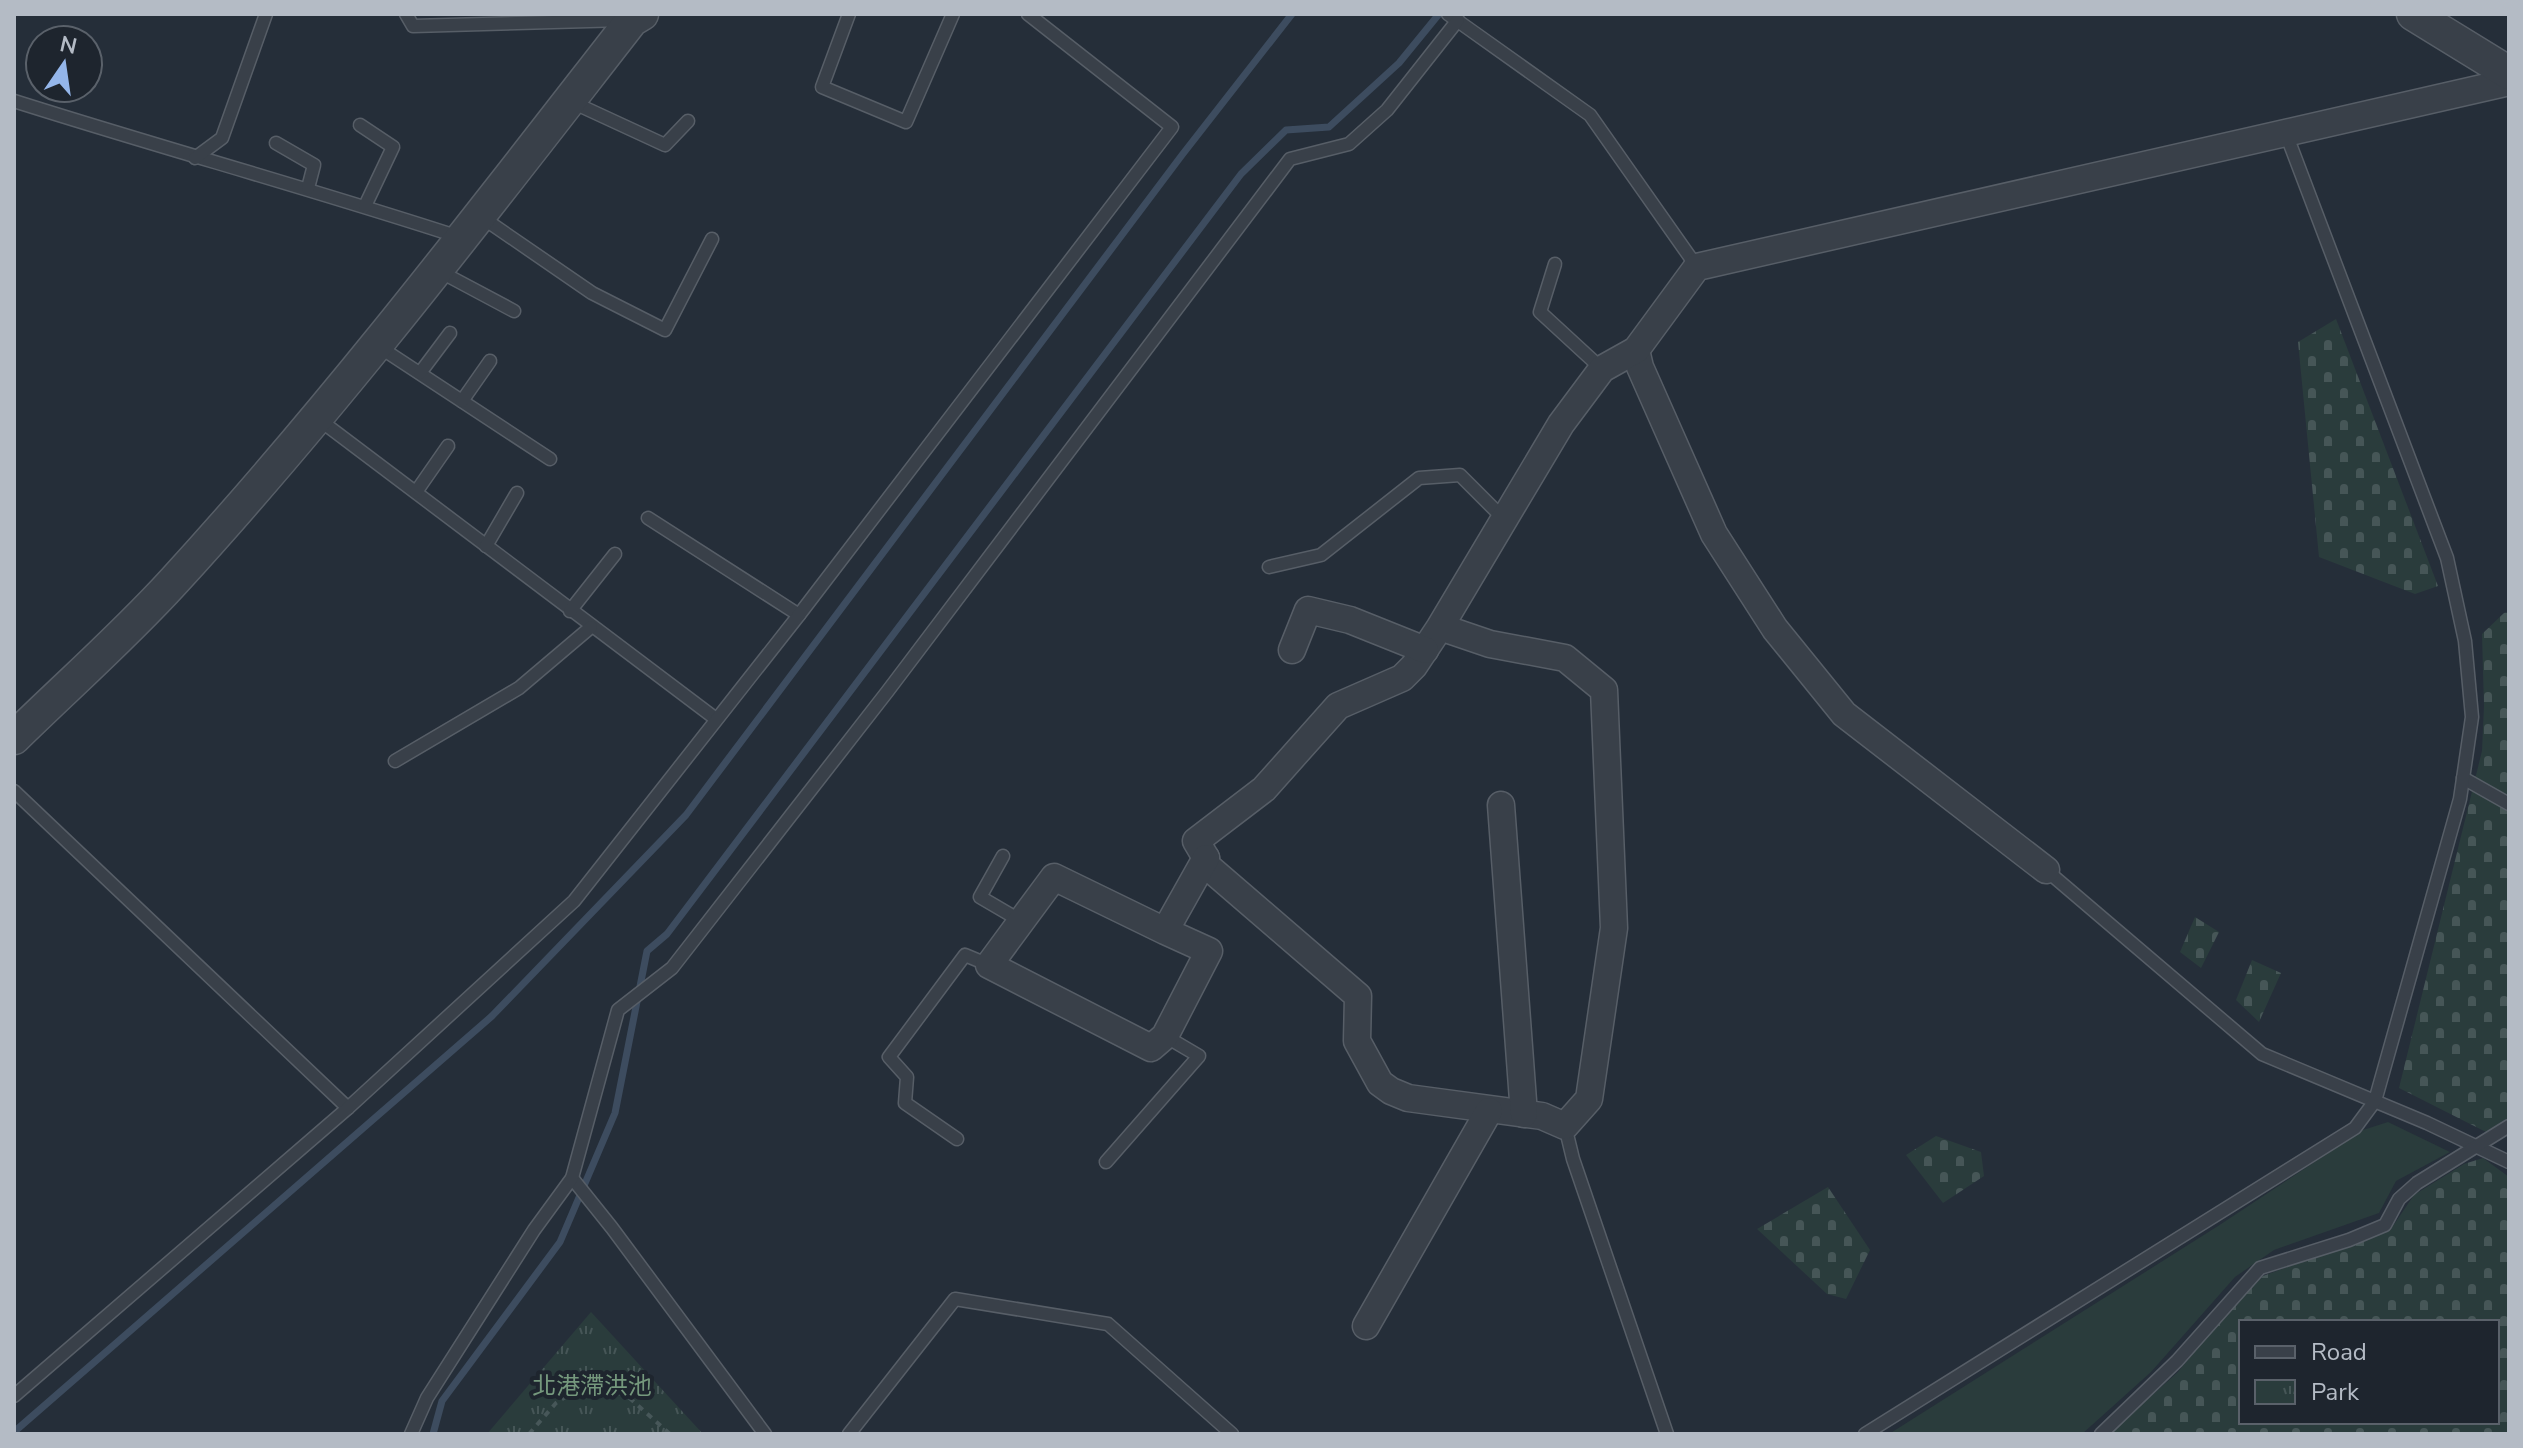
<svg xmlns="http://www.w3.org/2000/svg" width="2523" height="1448" font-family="'Nunito Sans','Noto Sans TC',sans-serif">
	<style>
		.grass { fill: #2a3c3c }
		.cemetery { fill: url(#cemetery-stones); fill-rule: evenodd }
		.park { fill: url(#park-tufts) }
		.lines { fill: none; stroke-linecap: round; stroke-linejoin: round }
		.stream { stroke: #3d4c5f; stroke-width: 7 }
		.service-casing { stroke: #575e67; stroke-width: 15 }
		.minor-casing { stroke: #575e67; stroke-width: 29 }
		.tertiary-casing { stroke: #575e67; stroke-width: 35 }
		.path { stroke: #475759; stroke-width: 4; stroke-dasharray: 6 6; stroke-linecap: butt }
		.service { stroke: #394049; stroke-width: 12 }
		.minor { stroke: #394049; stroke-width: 26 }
		.tertiary { stroke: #394049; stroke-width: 32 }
		.labels { text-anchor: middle; stroke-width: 8; stroke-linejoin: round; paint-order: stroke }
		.park-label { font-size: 24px; fill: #75987d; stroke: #1e252e }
	</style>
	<defs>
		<pattern id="cemetery-stones" width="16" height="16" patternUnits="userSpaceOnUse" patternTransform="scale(2)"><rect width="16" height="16" fill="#2a3c3c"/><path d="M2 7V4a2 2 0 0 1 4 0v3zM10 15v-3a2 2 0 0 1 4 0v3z" fill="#465657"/></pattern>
		<pattern id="park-tufts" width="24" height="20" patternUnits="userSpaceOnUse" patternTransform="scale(2)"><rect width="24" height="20" fill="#2a3c3c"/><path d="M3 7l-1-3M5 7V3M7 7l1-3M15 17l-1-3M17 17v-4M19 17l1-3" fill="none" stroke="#465657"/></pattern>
	</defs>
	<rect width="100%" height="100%" fill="#252e39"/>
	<polygon class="grass" points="2388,1122 2450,1152 2396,1181 2379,1213 2274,1250 2235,1277 2151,1372 2082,1434 1889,1434 2218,1226 2363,1130"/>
	<g class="cemetery">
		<polygon points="2336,319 2438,586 2415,594 2319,557 2298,342"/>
		<polygon points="2509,612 2509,1117 2486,1132 2399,1088 2482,751 2484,706 2482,634 2504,613"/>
		<polygon points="2195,917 2219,932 2201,968 2180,952"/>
		<polygon points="2252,960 2281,973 2259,1022 2236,1000"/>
		<polygon points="1936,1136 1981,1152 1984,1176 1943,1203 1906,1155"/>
		<path d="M 2483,1158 L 2509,1177 L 2509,1434 L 2109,1434 L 2178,1372 L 2218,1323 L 2263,1276 L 2391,1229 L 2414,1195 L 2464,1164 ZM 2241,1322 L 2497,1322 L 2497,1422 L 2241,1422 Z"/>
		<polygon points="1828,1187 1870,1250 1846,1299 1827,1294 1757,1229"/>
	</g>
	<polygon class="park" points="591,1312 703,1434 487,1434"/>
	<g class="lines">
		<g class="stream">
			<polyline points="14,1432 492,1016 686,815 1182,155 1292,14"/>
			<polyline points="433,1434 442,1401 560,1242 615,1113 647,951 667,934 1241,174 1286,130 1329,127 1399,63 1439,14"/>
		</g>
		<defs>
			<g id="service">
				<polyline points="406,14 413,26 625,20"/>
				<polyline points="849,14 822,87 906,122 953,14"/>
				<polyline points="1448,14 1590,115 1697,267"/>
				<path d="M 14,101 C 162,148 312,189 459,237"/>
				<polyline points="572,102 665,145 688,121"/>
				<polyline points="360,125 393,147 365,206"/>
				<polyline points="276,143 314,165 308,188"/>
				<polyline points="195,158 222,138 266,14"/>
				<polyline points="480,216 592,293 665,330 712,239"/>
				<polyline points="1555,264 1540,312 1602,369"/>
				<polyline points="439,271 514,311"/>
				<polyline points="378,346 550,459"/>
				<polyline points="420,373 450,333"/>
				<polyline points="462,401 490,361"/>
				<polyline points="317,418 716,719"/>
				<polyline points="416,492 448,446"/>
				<polyline points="648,518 799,615"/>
				<polyline points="486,546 517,493"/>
				<polyline points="1269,567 1321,555 1419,478 1460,475 1505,520"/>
				<polyline points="570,611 615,554"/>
				<polyline points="395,761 519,688 591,627"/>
				<polyline points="2463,778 2509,804"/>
				<polyline points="14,791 348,1108"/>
				<polyline points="1003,856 980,897 1021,921"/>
				<polyline points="2046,870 2262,1054 2427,1123 2509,1162"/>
				<polyline points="1565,1126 1573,1159 1667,1434"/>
				<polyline points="957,1139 905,1103 907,1077 889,1057 965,955 989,965"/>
				<polyline points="1106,1162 1199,1056 1165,1036"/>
				<polyline points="572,1178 612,1228 765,1434"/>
				<polyline points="14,1396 348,1108 574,901 799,615 1172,127 1028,14"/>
				<polyline points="411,1434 427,1398 534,1230 572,1178 618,1010 672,968 887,692 1290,159 1349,144 1387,110 1458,20"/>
				<polyline points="849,1434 955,1299 1108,1324 1232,1434"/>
				<polyline points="1865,1434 2355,1128 2375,1101 2460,799 2472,717 2465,641 2447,558 2285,131"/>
				<polyline points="2101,1434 2177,1361 2260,1268 2349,1240 2385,1225 2399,1199 2417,1183 2509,1126"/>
			</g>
			<g id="minor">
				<polyline points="1636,350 1640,367 1714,534 1775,629 1844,714 2046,870"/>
				<polyline points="1440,627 1414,666 1402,678 1338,706 1264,789 1196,841 1206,858 1206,865 1358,996 1357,1041 1380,1083 1391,1091 1408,1098 1542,1116 1565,1126 1589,1099 1614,928 1604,690 1565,658 1490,644 1440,627 1561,424 1602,369 1636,350 1697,267 2509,82"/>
				<polyline points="1292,650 1308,610 1350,620 1425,650"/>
				<polyline points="1501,805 1524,1114"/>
				<polyline points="1165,931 1209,951 1165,1036 1151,1048 989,965 1054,877 1165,931 1206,858"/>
				<polyline points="1366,1326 1489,1111"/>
			</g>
			<g id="tertiary">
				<polyline points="2413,14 2509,73"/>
				<path d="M 14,738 C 67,686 124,636 174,581 C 337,403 484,210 632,20 L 642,14"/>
			</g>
		</defs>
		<use href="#service" class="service-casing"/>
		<use href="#minor" class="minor-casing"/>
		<use href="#tertiary" class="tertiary-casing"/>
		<polyline class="path" points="529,1434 556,1403 576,1390 600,1389 626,1395 670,1434"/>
		<use href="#service" class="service"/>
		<use href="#minor" class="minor"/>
		<use href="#tertiary" class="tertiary"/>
	</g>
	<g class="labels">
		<g class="park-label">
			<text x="592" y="1394">北港滯洪池</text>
		</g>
	</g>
	<rect width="2523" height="1448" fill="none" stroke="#b4bbc5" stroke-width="32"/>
	<rect x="2239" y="1320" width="260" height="104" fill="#1e252e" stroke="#5a616a" stroke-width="2"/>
	<rect x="2255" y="1346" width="40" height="12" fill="#394049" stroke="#5a616a" stroke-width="2"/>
	<text x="2311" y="1360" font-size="24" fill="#b4bbc5">Road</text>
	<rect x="2255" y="1380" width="40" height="24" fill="url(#park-tufts)" stroke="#5a616a" stroke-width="2"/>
	<text x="2311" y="1400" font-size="24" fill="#b4bbc5">Park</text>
	<g transform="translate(64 64) rotate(13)"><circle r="38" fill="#1e252e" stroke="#5a616a" stroke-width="2"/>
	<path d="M0-6L14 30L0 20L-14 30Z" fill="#94b6ea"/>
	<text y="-12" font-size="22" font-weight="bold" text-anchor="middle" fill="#b4bbc5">N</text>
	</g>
</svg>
